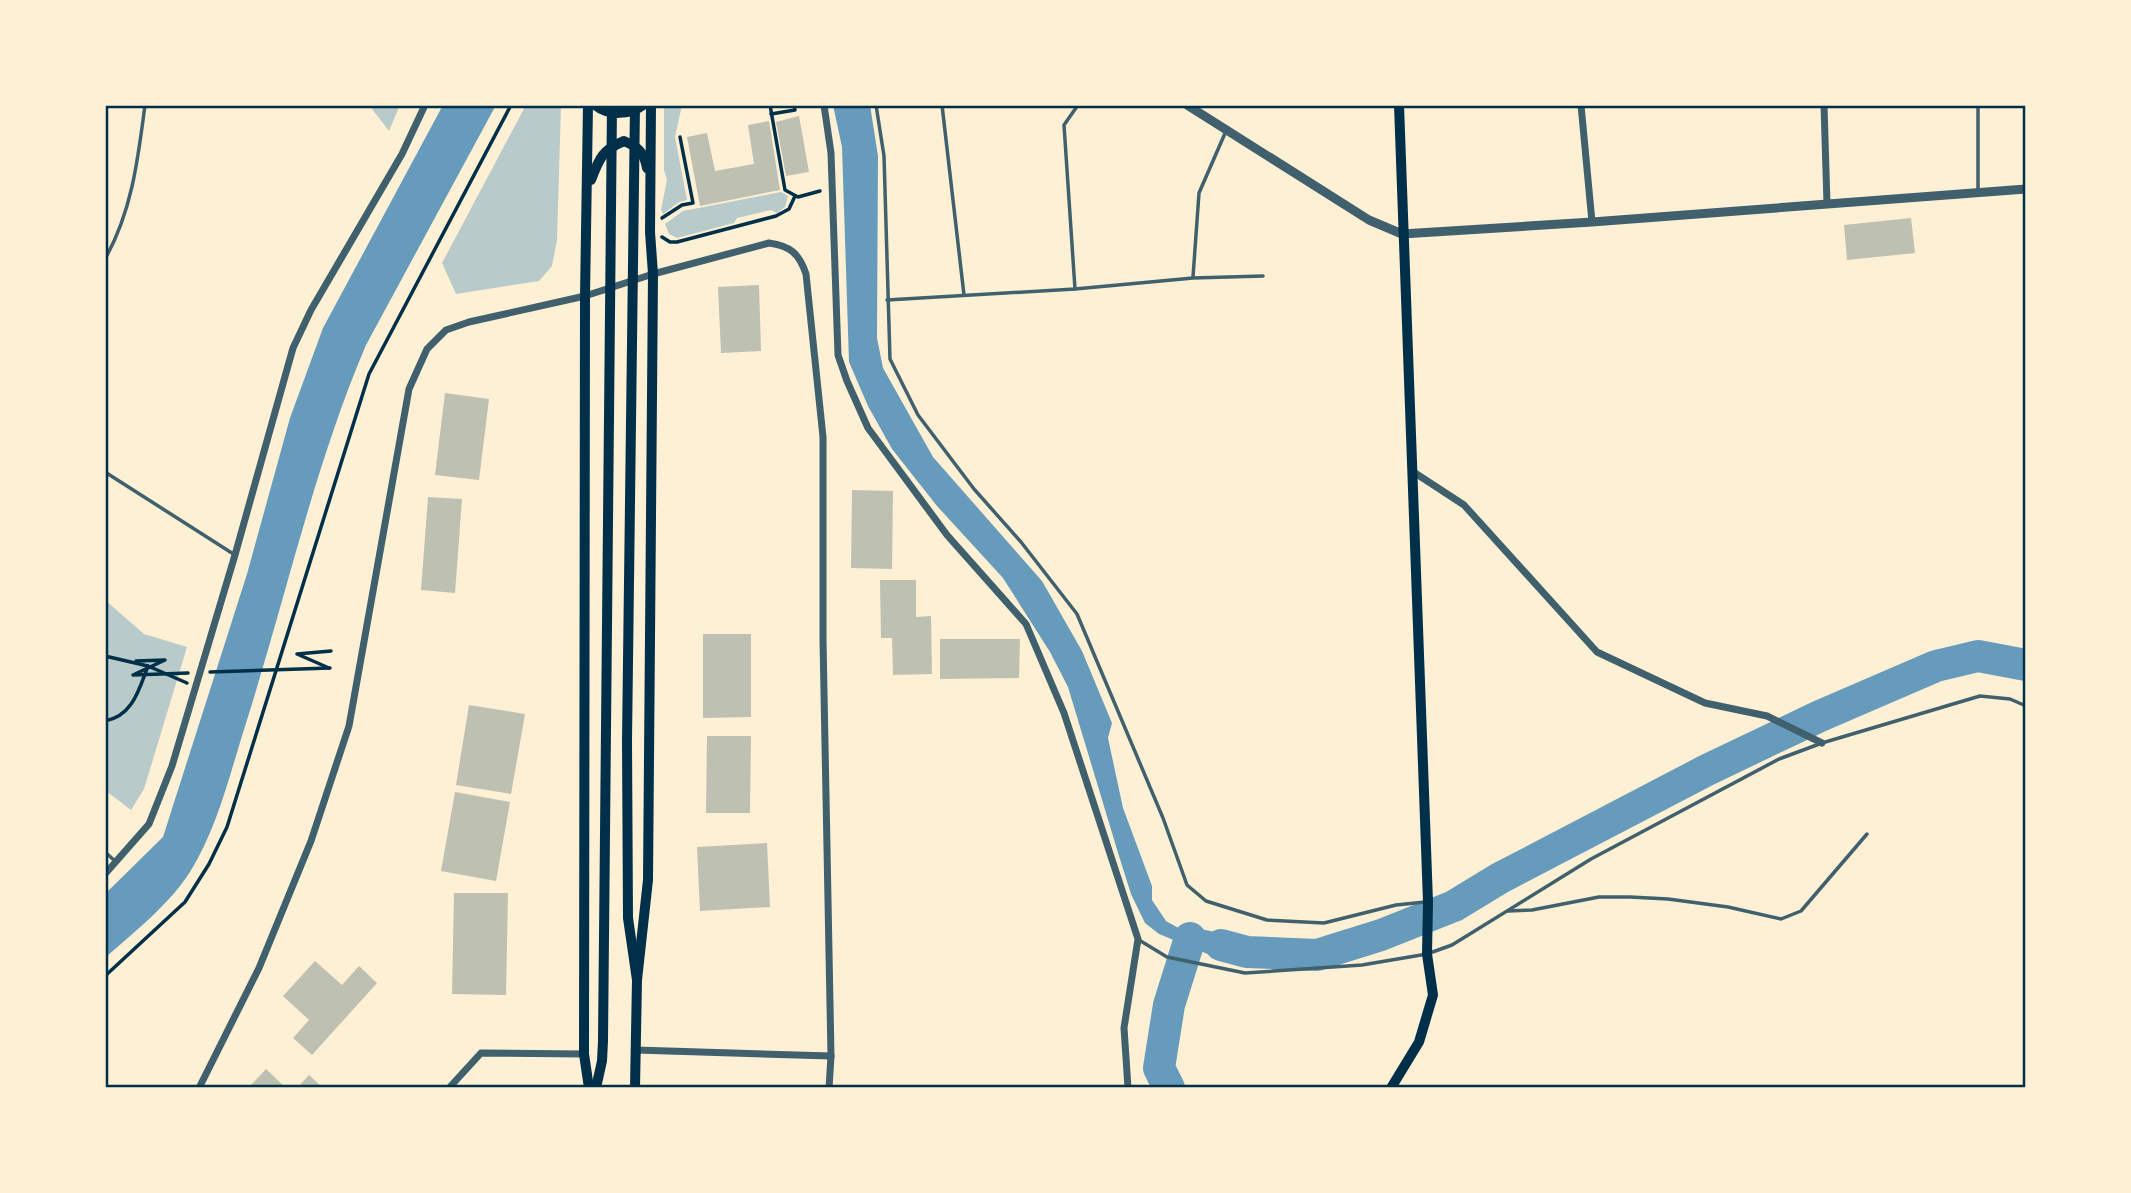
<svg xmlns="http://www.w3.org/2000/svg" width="2131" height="1193" font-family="'PT Sans Narrow',sans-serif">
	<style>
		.green { fill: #b9caca }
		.water { fill: #669bbc }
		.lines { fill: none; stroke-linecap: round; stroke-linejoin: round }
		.river { stroke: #669bbc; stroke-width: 32 }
		.building { fill: #bec0b2 }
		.path { stroke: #003049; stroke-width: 3.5 }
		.service { stroke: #3f606c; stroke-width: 3.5 }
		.minor { stroke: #3f606c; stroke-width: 7 }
		.tertiary { stroke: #3f606c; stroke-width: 9 }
		.secondary { stroke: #003049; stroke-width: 10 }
		.primary { stroke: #003049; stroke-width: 10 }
		.neatline { fill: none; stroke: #003049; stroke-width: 2.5 }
	</style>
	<rect width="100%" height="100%" fill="#fdf0d5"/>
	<g class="green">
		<polygon points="369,105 400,105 389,131"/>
		<polygon points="526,105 561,105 557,240 552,266 539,281 456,294 442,263"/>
		<polygon points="664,105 682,105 675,137 687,200 679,202 663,214 661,210 667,180 664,170"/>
		<polygon points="781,192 788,196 785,207 777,213 771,210 737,218 734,223 677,238 669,234 665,224 683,211"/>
		<polygon points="105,600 144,634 187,647 144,789 131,810 105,790"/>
	</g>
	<g class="water">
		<path d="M 443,105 L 496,105 L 366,345 C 314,467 286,597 246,723 C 230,773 218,827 190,872 C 169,905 134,932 105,958 L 105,894 L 163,837 L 247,574 L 290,418 L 323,328 Z"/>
		<polygon points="833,105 870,105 878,156 877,338 883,368 933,457 1042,581 1082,651 1112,723 1108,738 1123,808 1152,886 1152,900 1166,921 1182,930 1201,929 1264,943 1259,967 1227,962 1159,934 1145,923 1131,894 1119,856 1068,687 1050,652 1003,578 937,506 892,449 868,406 849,362 842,147"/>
	</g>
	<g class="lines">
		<g class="river">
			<polyline points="1221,945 1247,952 1317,955 1381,935 1454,906 1500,878 1707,770 1820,716 1936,666 1978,656 2026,665"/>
			<polyline points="1169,1088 1159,1068 1169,1005 1190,938"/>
		</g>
	</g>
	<g class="building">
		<polygon points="799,116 809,172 786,176 776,122"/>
		<polygon points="769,121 780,190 700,206 687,137 707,133 715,171 754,164 748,125"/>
		<polygon points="1911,218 1915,253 1847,260 1844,225"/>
		<polygon points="759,285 761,351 721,353 718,287"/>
		<polygon points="445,393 489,399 479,480 435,475"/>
		<polygon points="852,490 893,491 892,569 851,568"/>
		<polygon points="428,497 462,499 455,593 421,590"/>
		<polygon points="880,580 916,580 916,617 931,616 932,674 893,675 892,638 881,638"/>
		<polygon points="703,634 751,634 751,717 703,718"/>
		<polygon points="940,639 1020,639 1019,678 940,679"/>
		<polygon points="469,705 525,714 511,794 456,785"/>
		<polygon points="707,736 751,736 750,813 706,813"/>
		<polygon points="455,792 510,802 496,881 441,871"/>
		<polygon points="767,843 770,907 700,911 697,847"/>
		<polygon points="454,893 508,893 506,995 452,994"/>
		<polygon points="315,961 342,985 359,966 377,983 312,1055 293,1038 309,1020 283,996"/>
		<polygon points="266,1069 286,1088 248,1088"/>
		<polygon points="309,1075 323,1088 297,1088"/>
	</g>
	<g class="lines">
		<g class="path">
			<polyline points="770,105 785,190 798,197 820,191"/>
			<polyline points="771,114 795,110 794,105"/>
			<polyline points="662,218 682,205 693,203 680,137"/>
			<polyline points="662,237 670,242 677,242 776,216 789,209 795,196"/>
			<polyline points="105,656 148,666 187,683"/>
			<polyline points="329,668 297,654 331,651"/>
			<polyline points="210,672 330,668"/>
			<polyline points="135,674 165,660 136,661"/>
			<polyline points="133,675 188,673"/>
			<path d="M 105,721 C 133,716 139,689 148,666"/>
			<polyline points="105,976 185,902 209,864 227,827 369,374 511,105"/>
		</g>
		<g class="service">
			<polyline points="876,105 884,156 890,359 918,415 974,489 1021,542 1077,614 1163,818 1187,885 1206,901 1267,920 1324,923 1396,905 1425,902"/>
			<polyline points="942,105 964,295"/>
			<polyline points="1978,190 1978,105"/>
			<path d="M 105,259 C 132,211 138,159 145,105"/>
			<polyline points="1193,277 1199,193 1226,131"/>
			<polyline points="1075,289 1064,125 1078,105"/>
			<polyline points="887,300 1075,289 1193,278 1263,276"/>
			<polyline points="105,472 235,555"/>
			<polyline points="105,852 116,862"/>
			<polyline points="1508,911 1532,910 1599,897 1630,897 1668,899 1728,907 1781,919 1801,911 1867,834"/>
			<polyline points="1139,940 1167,957 1245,973 1362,965 1427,954 1452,945 1591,859 1779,759 1822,743 1980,696 2010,699 2026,706"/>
		</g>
		<g class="minor">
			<polyline points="824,105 831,153 838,355 847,381 868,428 947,535 1026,624 1064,713 1138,939 1124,1028 1128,1088"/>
			<polyline points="1581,105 1592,222"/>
			<polyline points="1824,105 1827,204"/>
			<polyline points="1412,471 1464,505 1597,652 1705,703 1767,716 1822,743"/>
			<polyline points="105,874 149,824 172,766 235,555 293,348 311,310 402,154 425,105"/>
			<polyline points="636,1050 831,1056"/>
			<path d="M 199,1088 L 259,968 L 311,841 L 349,726 L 409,389 L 427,349 L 446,330 L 469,322 L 585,296 L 653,274 L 769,243 C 790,246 799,253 806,274 L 823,437 L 823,640 L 831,1056 L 829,1088"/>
			<polyline points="449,1088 481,1053 584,1054"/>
		</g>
		<polyline class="tertiary" points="1187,105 1369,220 1402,234 1592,222 2026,189"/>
		<g class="secondary">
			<polyline points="588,105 585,296 584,1054 589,1088"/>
			<path d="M 595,105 C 608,116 630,115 643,105"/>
			<path d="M 591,180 C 599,159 602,150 624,141 C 638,147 644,152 647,168"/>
			<polyline points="635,1088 637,980 648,880 653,274 650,232 651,105"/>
			<polyline points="1391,1088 1419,1042 1433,995 1427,954 1428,902 1399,105"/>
		</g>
		<g class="primary">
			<polyline points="635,105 627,741 628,918 637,980"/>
			<polyline points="596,1088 602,1061 603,1041 612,105"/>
		</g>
	</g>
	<rect width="2131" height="1193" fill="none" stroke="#fdf0d5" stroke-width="214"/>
	<rect x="107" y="107" width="1917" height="979" class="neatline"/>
</svg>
